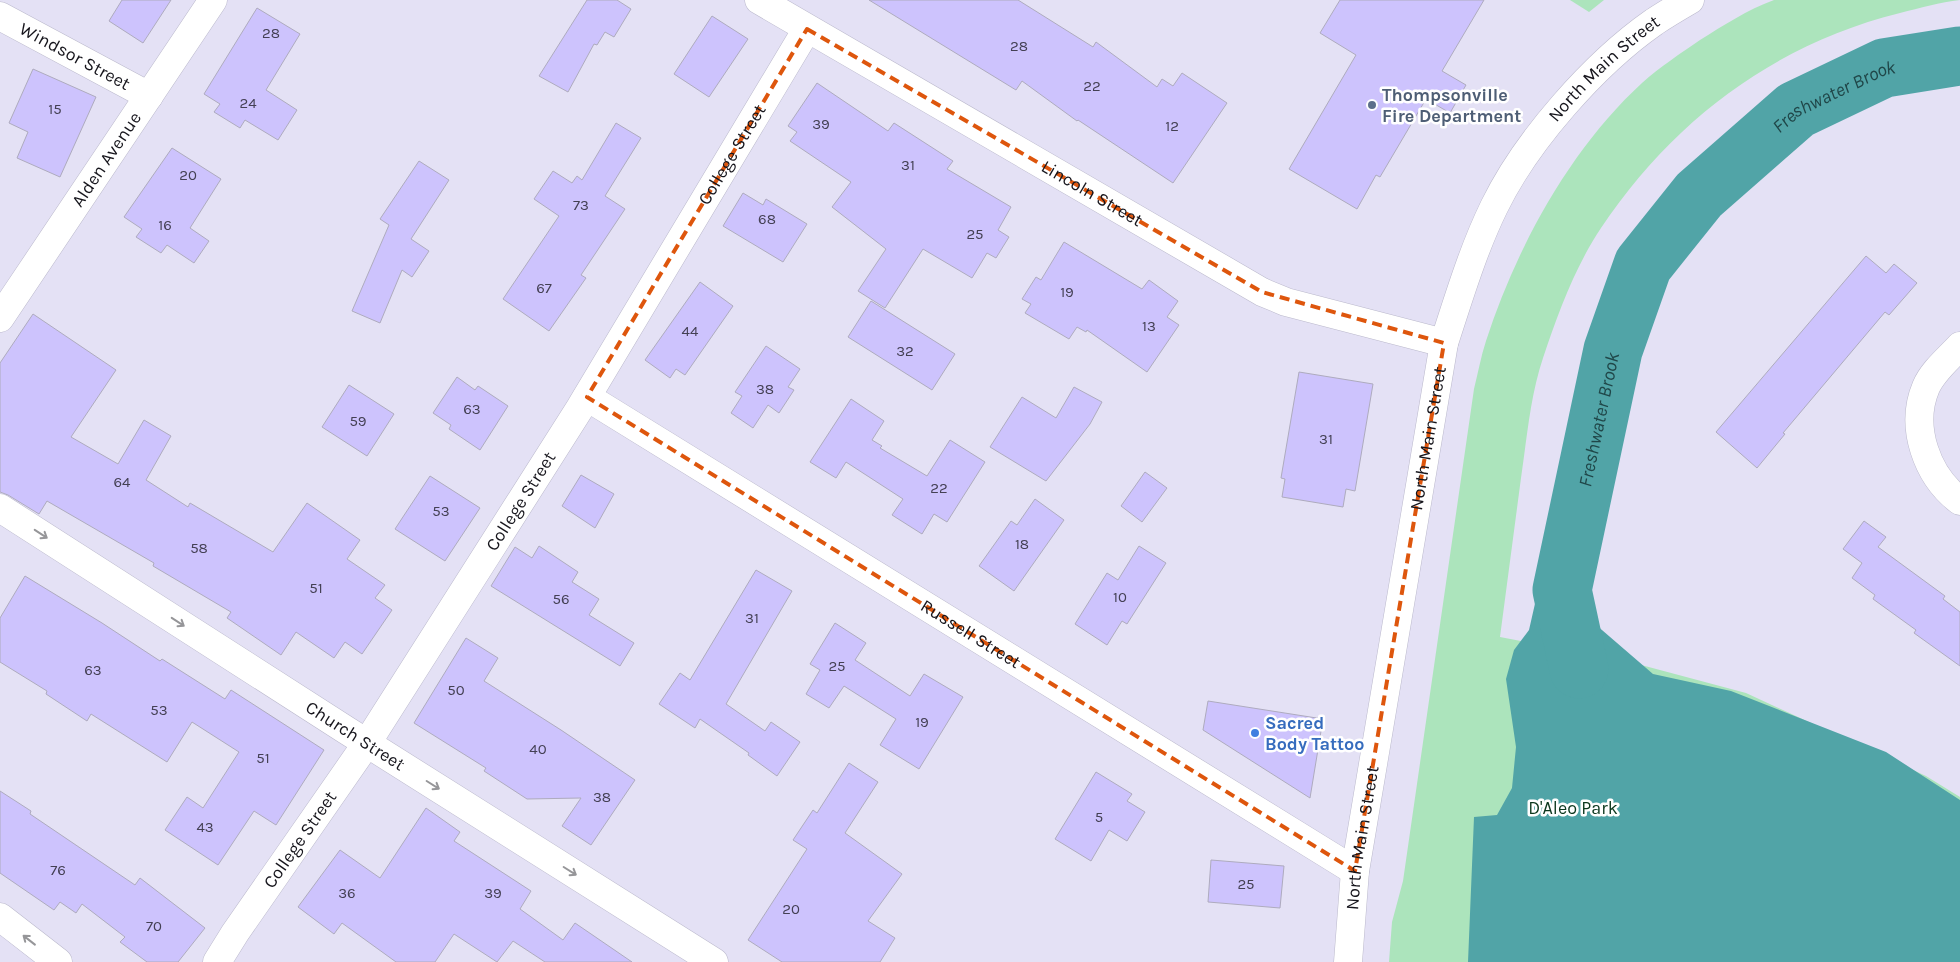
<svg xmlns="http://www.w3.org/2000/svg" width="1960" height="962" font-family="Karla,sans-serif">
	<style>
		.green { fill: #ace4bc }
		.water { fill: #51a4a7 }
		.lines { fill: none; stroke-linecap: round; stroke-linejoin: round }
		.river { stroke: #51a4a7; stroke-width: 59 }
		.building { fill: #cdc3fd; stroke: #aeabbe }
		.street-casing { stroke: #bbb9cc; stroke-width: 29 }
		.secondary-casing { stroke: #bbb9cc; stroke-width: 29 }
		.street { stroke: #fff; stroke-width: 28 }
		.secondary { stroke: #fff; stroke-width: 28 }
		.oneway { stroke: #969699 }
		.marked { fill: none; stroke: #de560d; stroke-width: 4; stroke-dasharray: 10 6; stroke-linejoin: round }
		.service-dot { fill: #5c6f8a; stroke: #fff; stroke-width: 2 }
		.shop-dot { fill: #3f7fe0; stroke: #fff; stroke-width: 2 }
		.labels { text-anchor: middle; stroke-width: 5; stroke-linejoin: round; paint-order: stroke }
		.number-label { font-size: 15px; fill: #444054 }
		.street-label { font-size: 18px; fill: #16151c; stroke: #fff }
		.service-label { font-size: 18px; font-weight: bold; fill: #4e5e75; stroke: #fff; text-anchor: start }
		.shop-label { font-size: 18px; font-weight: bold; fill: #366cbe; stroke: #fff; text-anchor: start }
		.park-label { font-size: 18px; fill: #0c381e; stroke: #fff }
		.water-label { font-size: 19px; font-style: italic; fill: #204749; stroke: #fff }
	</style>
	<rect width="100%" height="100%" fill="#e4e1f5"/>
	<g class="green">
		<polygon points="1570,0 1604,0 1589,12"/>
		<path d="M 1774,0 L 1960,0 C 1940,2 1920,8 1900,13 C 1775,44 1673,120 1601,228 C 1575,267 1558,313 1543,358 C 1530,397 1527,438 1521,478 C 1514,531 1507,584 1500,637 L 1630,662 L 1746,693 L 1926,776 L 1960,797 L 1960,962 L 1389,962 L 1392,922 L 1403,881 L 1474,389 C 1478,373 1481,356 1486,341 C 1516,248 1570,149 1642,83 C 1660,67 1681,53 1700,40 C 1724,25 1747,10 1774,0 Z"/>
	</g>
	<polygon class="water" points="1539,586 1591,595 1595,624 1653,674 1731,691 1886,752 1960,800 1960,962 1468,962 1474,817 1497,815 1512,788 1516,747 1506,679 1514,650 1529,630"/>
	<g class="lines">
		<path class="river" id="s1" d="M 1579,669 L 1562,590 L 1613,350 L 1643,265 L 1699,195 L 1796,110 L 1884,68 L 1960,56"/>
	</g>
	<g class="building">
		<polygon points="122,0 171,0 143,43 109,21"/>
		<polygon points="587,0 617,0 631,9 614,37 605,32 597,45 594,44 568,92 539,76"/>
		<polygon points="869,0 1018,0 1093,47 1096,42 1157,87 1162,79 1173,86 1182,73 1227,103 1173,183 1078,120 1077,121 1022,81 1016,90"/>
		<polygon points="1340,0 1484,0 1442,71 1466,85 1450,113 1426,99 1380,177 1376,175 1357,209 1289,169 1356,55 1320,33"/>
		<polygon points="257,8 300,34 266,90 297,110 278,140 245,120 240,128 214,112 220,104 204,94"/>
		<polygon points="712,16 748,39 709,97 674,74"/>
		<polygon points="33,69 96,97 60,177 17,158 28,132 9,123"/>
		<polygon points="817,83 888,131 894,123 953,161 947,169 1011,207 998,230 1009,237 996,258 987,253 972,278 923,249 885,308 858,291 886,249 832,207 851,182 790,141 797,132 788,126"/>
		<polygon points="616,123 641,138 605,196 625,209 581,275 586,278 549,331 503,299 559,216 534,199 553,171 572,183 577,176 582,180"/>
		<polygon points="172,148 221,179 190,228 209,241 194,263 167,245 161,253 136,237 142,229 124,217"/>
		<polygon points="419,161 449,180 411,239 429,251 412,277 402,270 380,323 352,311 389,225 380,219"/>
		<polygon points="743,193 763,205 766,199 807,224 783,262 723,226"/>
		<polygon points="1064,242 1142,289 1149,280 1178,301 1167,317 1179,325 1147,372 1087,330 1086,332 1077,327 1069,339 1025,313 1031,304 1022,299 1036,277 1041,280"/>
		<polygon points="1866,256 1886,273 1894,264 1917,283 1889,315 1885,312 1783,433 1785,434 1757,468 1716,432"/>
		<polygon points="700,282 733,306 685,375 676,369 670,378 645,360"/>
		<polygon points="871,301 955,354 932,390 848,337"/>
		<polygon points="33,314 116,370 71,437 118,464 144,420 171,436 146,480 188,507 190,503 273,552 307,503 360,540 347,559 385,585 375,598 392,610 362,654 345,642 334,658 296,632 281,655 227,618 231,612 153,566 154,563 47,501 39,514 8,495 0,492 0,363"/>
		<polygon points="766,346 800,369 788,387 794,390 779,413 768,405 753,428 731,413 742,396 735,392"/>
		<polygon points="1299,372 1373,384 1355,491 1346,489 1343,507 1282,497 1285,479 1281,478"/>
		<polygon points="457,377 475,390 478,386 508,406 480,450 449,429 451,425 433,413"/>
		<polygon points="349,385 394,414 367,456 322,427"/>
		<polygon points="1074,387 1102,402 1090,424 1046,481 990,447 1022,397 1056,418"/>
		<polygon points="851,399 884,421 872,440 882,446 880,448 927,476 950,440 985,462 947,522 934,514 922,534 892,515 903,499 846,462 836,478 810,462"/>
		<polygon points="1145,472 1167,488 1142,522 1121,506"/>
		<polygon points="581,475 614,494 595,528 562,506"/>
		<polygon points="430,476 480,508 445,561 395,529"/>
		<polygon points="1035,499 1064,520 1014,591 979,566 1011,521 1017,525"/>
		<polygon points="1864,521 1886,537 1878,547 1945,596 1943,599 1960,612 1960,666 1914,633 1916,630 1873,599 1875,595 1852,578 1862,563 1843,549"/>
		<polygon points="539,546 578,572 572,582 599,599 589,615 634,643 620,666 491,586 515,547 532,558"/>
		<polygon points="1139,546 1166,563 1127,624 1122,621 1107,645 1075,624 1107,573 1118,580"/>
		<polygon points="756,570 792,591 726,704 765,731 771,722 800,742 777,776 748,755 749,753 700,719 695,728 659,704 680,673 690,680"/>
		<polygon points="25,576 102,623 160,661 162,659 225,699 231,690 324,750 276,825 254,811 218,865 165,830 187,797 203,808 239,752 192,722 167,762 91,714 87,721 46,694 47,691 0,662 0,618"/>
		<polygon points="835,623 866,643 855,660 910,696 924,674 963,697 919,769 880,745 896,719 844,686 829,708 806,694 820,670 810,664"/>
		<polygon points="466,638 498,658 484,681 561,730 635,780 591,845 562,826 581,798 527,799 484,771 486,768 414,723"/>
		<polygon points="1208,701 1323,719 1310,798 1203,730"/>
		<polygon points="849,763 878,782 845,833 902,874 868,921 895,938 880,962 782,962 748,940 807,849 793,840 813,810 817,813"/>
		<polygon points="1096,772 1132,794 1127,801 1145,812 1127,841 1109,830 1091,861 1055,839"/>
		<polygon points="0,791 31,811 30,814 135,885 140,878 205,928 178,962 147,962 120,942 125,937 82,904 76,913 60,902 54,910 0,873"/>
		<polygon points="426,808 460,832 454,841 531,891 520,909 563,940 575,923 632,962 545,962 513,941 497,962 454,934 435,962 396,962 342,923 334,934 298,907 340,850 380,878"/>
		<polygon points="1211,860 1284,866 1280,908 1208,902"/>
	</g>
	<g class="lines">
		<defs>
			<g id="street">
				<path id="s2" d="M 759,0 L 1262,292 L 1286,302 L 1444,343"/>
				<path id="s3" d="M 0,16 L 149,96"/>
				<path id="s4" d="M 0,318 L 213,0"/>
				<path d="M 1960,346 C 1948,359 1933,371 1926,387 C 1909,427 1927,476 1960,501"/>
				<path id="s5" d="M 587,397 L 1355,871"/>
				<path id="s6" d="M 0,508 L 346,730 L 714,962"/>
				<polyline points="0,917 58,962"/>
				<path id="s7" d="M 217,962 L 235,933 L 367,743 L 580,408 L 807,29"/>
			</g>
			<g id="secondary">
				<path id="s8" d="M 1348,962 L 1355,871 L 1444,343 C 1459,297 1473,250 1494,207 C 1526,141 1594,64 1654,22 C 1666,14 1678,7 1690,0"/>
			</g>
		</defs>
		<use href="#street" class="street-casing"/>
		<use href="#secondary" class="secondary-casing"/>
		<use href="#street" class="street"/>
		<use href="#secondary" class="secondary"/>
	</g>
	<defs><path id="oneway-shaft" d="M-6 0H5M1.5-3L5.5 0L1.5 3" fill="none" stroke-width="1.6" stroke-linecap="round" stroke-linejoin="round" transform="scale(1.25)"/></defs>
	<g class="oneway">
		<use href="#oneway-shaft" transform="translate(41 534) rotate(33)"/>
		<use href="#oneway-shaft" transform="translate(178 622) rotate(33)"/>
		<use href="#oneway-shaft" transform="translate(433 785) rotate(32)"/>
		<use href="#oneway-shaft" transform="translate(570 871) rotate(32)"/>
		<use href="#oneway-shaft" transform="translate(29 940) rotate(-142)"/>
	</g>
	<path class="marked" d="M 807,29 L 1262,292 L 1444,343 L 1355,871 L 587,397 Z"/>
	<circle class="service-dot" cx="1372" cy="105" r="5"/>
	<circle class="shop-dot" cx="1255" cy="733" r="5"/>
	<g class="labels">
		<g class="number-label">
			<text x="271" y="38">28</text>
			<text x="1019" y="51">28</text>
			<text x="1092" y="91">22</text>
			<text x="248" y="108">24</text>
			<text x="55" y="114">15</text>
			<text x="821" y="129">39</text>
			<text x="1172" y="131">12</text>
			<text x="908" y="170">31</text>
			<text x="188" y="180">20</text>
			<text x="581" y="210">73</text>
			<text x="767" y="224">68</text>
			<text x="165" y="230">16</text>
			<text x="975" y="239">25</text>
			<text x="544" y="293">67</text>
			<text x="1067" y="297">19</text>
			<text x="1149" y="331">13</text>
			<text x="690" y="336">44</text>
			<text x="905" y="356">32</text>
			<text x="765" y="394">38</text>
			<text x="472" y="414">63</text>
			<text x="358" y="426">59</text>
			<text x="1326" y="444">31</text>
			<text x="122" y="487">64</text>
			<text x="939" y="493">22</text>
			<text x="441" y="516">53</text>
			<text x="1022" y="549">18</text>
			<text x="199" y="553">58</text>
			<text x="316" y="593">51</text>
			<text x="1120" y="602">10</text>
			<text x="561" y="604">56</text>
			<text x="752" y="623">31</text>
			<text x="837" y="671">25</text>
			<text x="93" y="675">63</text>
			<text x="456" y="695">50</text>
			<text x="159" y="715">53</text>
			<text x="922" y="727">19</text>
			<text x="538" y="754">40</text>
			<text x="263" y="763">51</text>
			<text x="602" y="802">38</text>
			<text x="1099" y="822">5</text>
			<text x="205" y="832">43</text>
			<text x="58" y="875">76</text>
			<text x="1246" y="889">25</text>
			<text x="347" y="898">36</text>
			<text x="493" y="898">39</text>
			<text x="791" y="914">20</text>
			<text x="154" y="931">70</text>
		</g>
		<g class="street-label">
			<text dy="6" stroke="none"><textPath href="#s3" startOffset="85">Windsor Street</textPath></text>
			<text dy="6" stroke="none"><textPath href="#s8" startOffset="950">North Main Street</textPath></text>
			<text dy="6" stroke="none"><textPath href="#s7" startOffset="958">College Street</textPath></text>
			<text dy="6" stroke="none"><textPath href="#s4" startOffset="191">Alden Avenue</textPath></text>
			<text dy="6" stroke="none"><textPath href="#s2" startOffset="385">Lincoln Street</textPath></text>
			<text dy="6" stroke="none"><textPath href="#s8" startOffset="530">North Main Street</textPath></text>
			<text dy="6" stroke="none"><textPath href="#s7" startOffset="552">College Street</textPath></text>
			<text dy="6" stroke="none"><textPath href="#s5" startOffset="451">Russell Street</textPath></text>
			<text dy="6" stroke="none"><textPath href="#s6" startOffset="422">Church Street</textPath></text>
			<text dy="6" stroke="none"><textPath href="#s8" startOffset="125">North Main Street</textPath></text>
			<text dy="6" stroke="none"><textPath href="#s7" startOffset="148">College Street</textPath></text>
		</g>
		<g class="service-label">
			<text x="1382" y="101">Thompsonville<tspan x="1382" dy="21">Fire Department</tspan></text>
		</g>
		<g class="shop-label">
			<text x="1265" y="729">Sacred<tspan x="1265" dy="21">Body Tattoo</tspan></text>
		</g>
		<g class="park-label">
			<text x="1573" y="814">D'Aleo Park</text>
		</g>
		<g class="water-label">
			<text dy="7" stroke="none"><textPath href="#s1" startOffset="675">Freshwater Brook</textPath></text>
			<text dy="7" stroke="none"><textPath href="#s1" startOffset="255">Freshwater Brook</textPath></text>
		</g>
	</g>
</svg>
